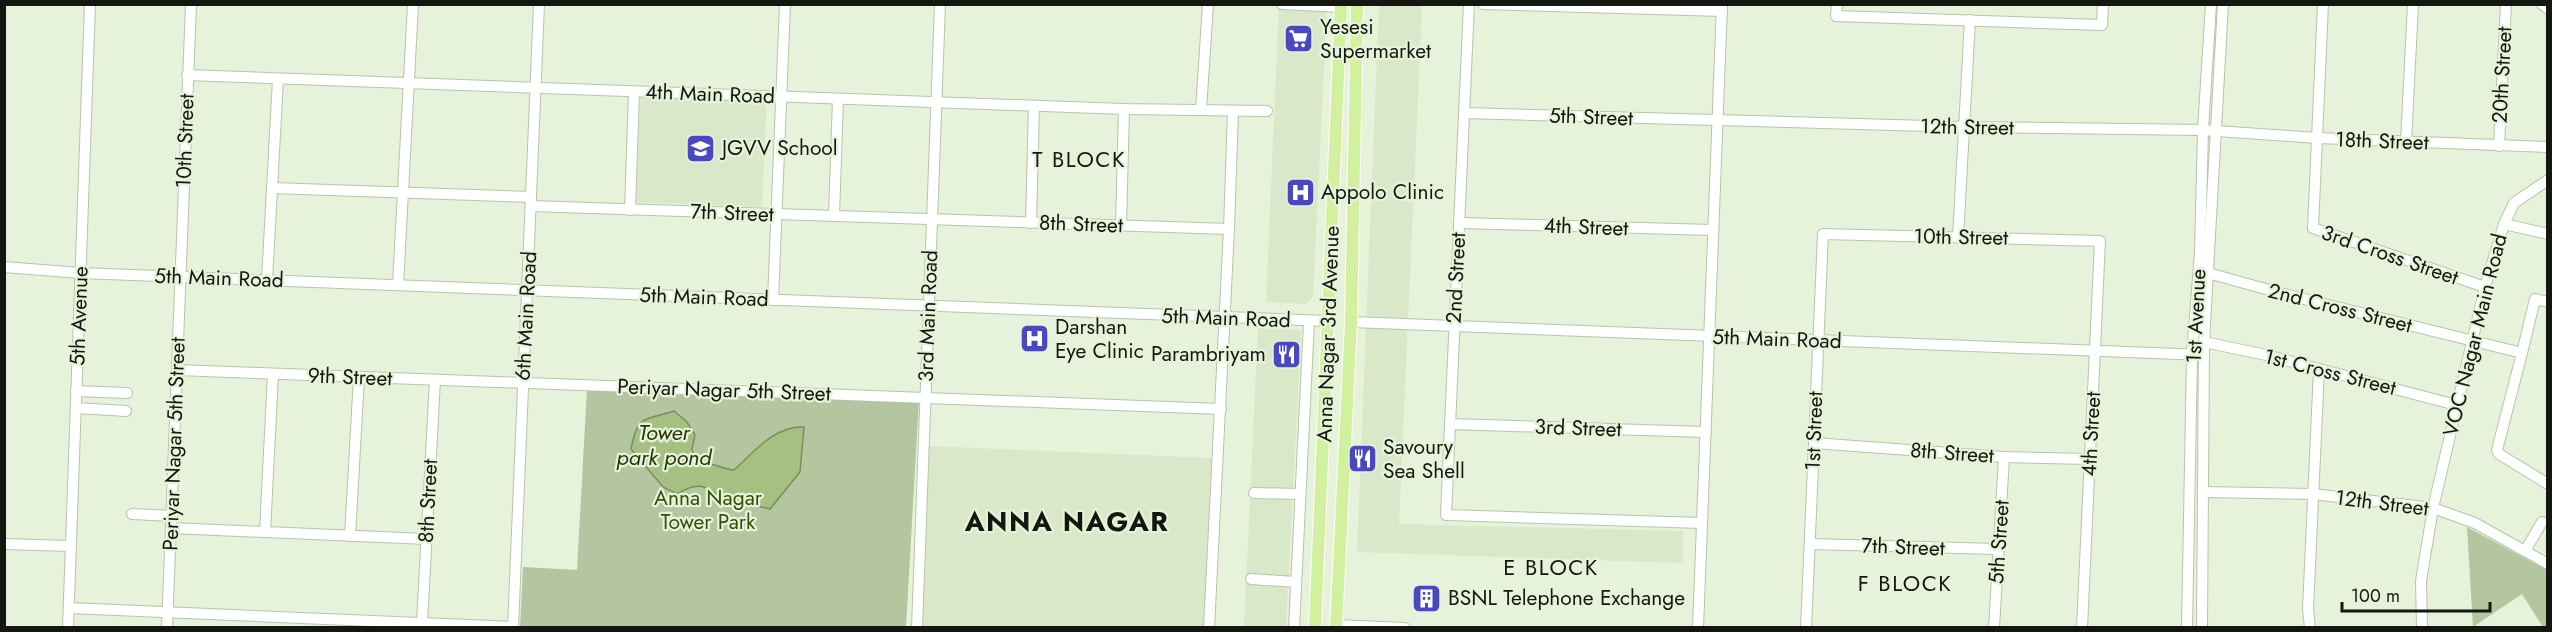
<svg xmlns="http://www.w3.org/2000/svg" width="2552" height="632" font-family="Jost,sans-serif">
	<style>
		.built { fill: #d9e8c8 }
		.green { fill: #b4c69f }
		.water { fill: #a5c080; stroke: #798d5e; stroke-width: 1.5 }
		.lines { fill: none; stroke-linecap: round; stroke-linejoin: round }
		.minor-casing { stroke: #b8c3ab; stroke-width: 12 }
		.major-casing { stroke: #fff; stroke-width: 14 }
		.minor { stroke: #fff; stroke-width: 10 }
		.major { stroke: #d1f19f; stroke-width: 12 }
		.labels { text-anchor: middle; stroke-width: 4.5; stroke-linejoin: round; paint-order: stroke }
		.poi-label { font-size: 21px; fill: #13170f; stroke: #e6f2d9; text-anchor: start }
		.street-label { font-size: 21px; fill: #13170f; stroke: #e6f2d9 }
		.park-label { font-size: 21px; fill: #374e06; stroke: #e6f2d9 }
		.neighbourhood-label { font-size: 22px; letter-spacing: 1.5px; fill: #13170f; stroke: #e6f2d9 }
		.water-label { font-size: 22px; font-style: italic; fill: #263607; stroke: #e6f2d9 }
		.district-label { font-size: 27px; font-weight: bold; letter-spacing: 1.5px; fill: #13170f; stroke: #e6f2d9 }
	</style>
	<rect width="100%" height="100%" fill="#e6f2d9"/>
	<g class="built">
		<polygon points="1279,5 1327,5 1313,296 1306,304 1266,302"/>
		<polygon points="1379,5 1422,5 1399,524 1683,531 1683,563 1357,552"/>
		<polygon points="641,89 767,93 762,207 635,202"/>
		<polygon points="1258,328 1301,330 1286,627 1244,628"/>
		<polygon points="927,446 1212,458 1204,627 920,628"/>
	</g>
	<g class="green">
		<polygon points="587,389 919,400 906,627 520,628 523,567 577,570"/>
		<polygon points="2467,527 2547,570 2547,627 2543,627 2522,594 2473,627"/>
	</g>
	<path class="water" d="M 674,411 L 687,422 L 695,435 L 692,449 L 696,463 C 706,460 723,469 734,470 C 754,452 775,425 804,427 L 800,472 L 770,509 C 758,505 748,507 737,504 C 710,498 709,474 677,494 L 663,487 L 631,449 C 637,415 643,421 674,411 Z"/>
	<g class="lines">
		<defs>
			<g id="minor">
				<polyline points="1282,4 1341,7"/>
				<polyline points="1469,4 1446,515 1702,523"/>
				<polyline points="1483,4 1722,11"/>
				<polyline points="1837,4 1836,16 2102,25 2103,4"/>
				<polyline points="2323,4 2313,228 2485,287"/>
				<polyline points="2542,4 2548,9"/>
				<polyline points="187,75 1124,109 1267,111"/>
				<polyline points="1201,110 1208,4"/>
				<polyline points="1464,113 1965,127 2203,130 2318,138 2548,147"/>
				<polyline points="2406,142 2413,4"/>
				<polyline points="2499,146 2506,4"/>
				<polyline points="272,188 531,197"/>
				<polyline points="531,206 1229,229"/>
				<polyline points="630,210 634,92"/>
				<polyline points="834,216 838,99"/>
				<polyline points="1031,223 1034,106"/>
				<polyline points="1459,223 1713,230"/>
				<polyline points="2504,224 2548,234"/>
				<polyline points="1121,226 1124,109"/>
				<polyline points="1958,237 1970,20"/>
				<polyline points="4,267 80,273 1328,321"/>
				<polyline points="2208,273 2280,293 2522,353 2497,450 2499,454 2548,484"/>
				<polyline points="267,280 278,79"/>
				<polyline points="398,285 413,4"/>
				<polyline points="773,300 785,4"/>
				<polyline points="1351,322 2204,355"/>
				<polyline points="2204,342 2266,355 2456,405"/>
				<polyline points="2522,353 2535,299 2548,302"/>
				<polyline points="177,370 1221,409"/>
				<polyline points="76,391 127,393"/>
				<polyline points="76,408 126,411"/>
				<polyline points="1450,424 1706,432"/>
				<polyline points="1814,443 2004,457 2090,459"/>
				<polyline points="2203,492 2313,494 2433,508 2475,523 2548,564"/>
				<polyline points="1254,493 1300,494"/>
				<polyline points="132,514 172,516"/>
				<polyline points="171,528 426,539"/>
				<polyline points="265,532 273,374"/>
				<polyline points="350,536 359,377"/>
				<polyline points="4,544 70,546"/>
				<polyline points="1810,544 1997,549"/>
				<polyline points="2525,551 2542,522"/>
				<polyline points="1251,579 1296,582"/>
				<polyline points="69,608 513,627"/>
				<polyline points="422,623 435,380"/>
				<polyline points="1336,625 1405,628"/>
				<polyline points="68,628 90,4"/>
				<polyline points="167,628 191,4"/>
				<polyline points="513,628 539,4"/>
				<polyline points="917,628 940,4"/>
				<polyline points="1209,628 1229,229 1233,111"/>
				<polyline points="1294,628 1309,321"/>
				<polyline points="1698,628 1722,4"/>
				<polyline points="1806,628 1823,234 2100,241 2082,628"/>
				<polyline points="1994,628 2004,457"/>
				<polyline points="2187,628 2192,354 2200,252 2203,130 2211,4"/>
				<polyline points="2202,628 2204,342 2223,4"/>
				<polyline points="2310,628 2308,609 2319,369"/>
				<polyline points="2422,628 2421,581 2433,508 2485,287 2504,224 2514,203 2548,180"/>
			</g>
			<g id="major">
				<polyline points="1315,628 1341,4"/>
				<polyline points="1336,628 1351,322 1357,4"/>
			</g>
		</defs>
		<use href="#minor" class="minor-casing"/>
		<use href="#major" class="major-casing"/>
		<use href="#minor" class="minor"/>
		<use href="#major" class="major"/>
	</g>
	<defs>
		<symbol id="supermarket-square" viewBox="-11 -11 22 22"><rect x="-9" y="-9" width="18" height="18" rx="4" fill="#4948be" stroke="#e6f2d9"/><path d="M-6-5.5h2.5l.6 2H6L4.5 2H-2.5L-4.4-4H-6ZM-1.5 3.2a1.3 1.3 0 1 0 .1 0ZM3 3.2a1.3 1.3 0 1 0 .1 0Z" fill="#fff"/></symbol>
		<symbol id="school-square" viewBox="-11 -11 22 22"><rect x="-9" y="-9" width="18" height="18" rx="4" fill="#4948be" stroke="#e6f2d9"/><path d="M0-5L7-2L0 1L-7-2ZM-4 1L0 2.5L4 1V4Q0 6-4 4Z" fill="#fff"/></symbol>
		<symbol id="hospital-square" viewBox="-11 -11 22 22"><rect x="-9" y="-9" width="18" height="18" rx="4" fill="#4948be" stroke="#e6f2d9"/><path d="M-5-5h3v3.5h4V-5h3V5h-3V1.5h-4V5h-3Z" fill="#fff"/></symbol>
		<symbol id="restaurant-square" viewBox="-11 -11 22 22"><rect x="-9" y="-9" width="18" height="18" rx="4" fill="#4948be" stroke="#e6f2d9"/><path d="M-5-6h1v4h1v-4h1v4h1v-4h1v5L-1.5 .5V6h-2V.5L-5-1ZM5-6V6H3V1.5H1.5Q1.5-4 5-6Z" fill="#fff"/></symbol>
		<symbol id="building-square" viewBox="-11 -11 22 22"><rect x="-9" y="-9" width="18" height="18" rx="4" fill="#4948be" stroke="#e6f2d9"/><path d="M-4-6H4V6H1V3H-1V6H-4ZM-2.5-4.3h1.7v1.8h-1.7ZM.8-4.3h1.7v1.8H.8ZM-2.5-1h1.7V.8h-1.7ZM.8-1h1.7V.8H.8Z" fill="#fff"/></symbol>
	</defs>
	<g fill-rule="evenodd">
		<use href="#supermarket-square" x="1282" y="22" width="33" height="33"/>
		<use href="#school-square" x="684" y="132" width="33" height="33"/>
		<use href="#hospital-square" x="1284" y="176" width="33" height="33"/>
		<use href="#hospital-square" x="1018" y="322" width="33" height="33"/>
		<use href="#restaurant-square" x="1270" y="338" width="33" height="33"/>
		<use href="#restaurant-square" x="1346" y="442" width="33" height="33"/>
		<use href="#building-square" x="1410" y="582" width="33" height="33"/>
	</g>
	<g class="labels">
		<g class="poi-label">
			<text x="1320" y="34">Yesesi<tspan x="1320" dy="24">Supermarket</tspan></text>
			<text x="722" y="155">JGVV School</text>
			<text x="1321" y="199">Appolo Clinic</text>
			<text x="1055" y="334">Darshan<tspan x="1055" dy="24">Eye Clinic</tspan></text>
			<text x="1266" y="361" text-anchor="end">Parambriyam</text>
			<text x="1383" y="454">Savoury<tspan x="1383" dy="24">Sea Shell</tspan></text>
			<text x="1448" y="605">BSNL Telephone Exchange</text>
		</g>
		<g class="street-label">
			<text transform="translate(2502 75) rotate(-87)" y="7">20th Street</text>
			<text transform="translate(710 94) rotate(2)" y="7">4th Main Road</text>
			<text transform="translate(1591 117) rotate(2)" y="7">5th Street</text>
			<text transform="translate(1967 127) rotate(1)" y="7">12th Street</text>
			<text transform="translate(185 141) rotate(-88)" y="7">10th Street</text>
			<text transform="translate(2382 141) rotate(2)" y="7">18th Street</text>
			<text transform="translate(732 213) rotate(2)" y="7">7th Street</text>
			<text transform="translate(1081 224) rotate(2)" y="7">8th Street</text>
			<text transform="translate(1586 227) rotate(2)" y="7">4th Street</text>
			<text transform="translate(1961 237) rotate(1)" y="7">10th Street</text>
			<text transform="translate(2390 255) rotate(19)" y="7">3rd Cross Street</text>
			<text transform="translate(219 278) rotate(2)" y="7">5th Main Road</text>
			<text transform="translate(1456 278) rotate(-87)" y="7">2nd Street</text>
			<text transform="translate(704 297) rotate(2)" y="7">5th Main Road</text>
			<text transform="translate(2340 308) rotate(14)" y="7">2nd Cross Street</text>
			<text transform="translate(79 316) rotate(-88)" y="7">5th Avenue</text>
			<text transform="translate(526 316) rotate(-87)" y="7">6th Main Road</text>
			<text transform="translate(928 316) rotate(-88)" y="7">3rd Main Road</text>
			<text transform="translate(2196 316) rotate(-87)" y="7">1st Avenue</text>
			<text transform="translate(1226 318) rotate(2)" y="7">5th Main Road</text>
			<text transform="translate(1328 334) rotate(-88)" y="7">Anna Nagar 3rd Avenue</text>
			<text transform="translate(2475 335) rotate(-76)" y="7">VOC Nagar Main Road</text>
			<text transform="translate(1777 339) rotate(2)" y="7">5th Main Road</text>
			<text transform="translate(2330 372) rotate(14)" y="7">1st Cross Street</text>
			<text transform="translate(350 377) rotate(2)" y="7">9th Street</text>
			<text transform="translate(724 390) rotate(2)" y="7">Periyar Nagar 5th Street</text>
			<text transform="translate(1578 428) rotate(2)" y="7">3rd Street</text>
			<text transform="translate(1814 431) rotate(-88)" y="7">1st Street</text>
			<text transform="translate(2091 434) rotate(-87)" y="7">4th Street</text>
			<text transform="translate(174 444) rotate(-88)" y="7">Periyar Nagar 5th Street</text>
			<text transform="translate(1952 453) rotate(4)" y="7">8th Street</text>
			<text transform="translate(428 501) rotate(-87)" y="7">8th Street</text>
			<text transform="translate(2382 503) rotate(7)" y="7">12th Street</text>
			<text transform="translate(1999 542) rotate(-86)" y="7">5th Street</text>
			<text transform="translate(1903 547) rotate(2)" y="7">7th Street</text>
		</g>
		<g class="park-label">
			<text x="708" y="505">Anna Nagar<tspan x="708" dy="24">Tower Park</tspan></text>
		</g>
		<g class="neighbourhood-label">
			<text x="1079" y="167">T BLOCK</text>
			<text x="1551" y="575">E BLOCK</text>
			<text x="1905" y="591">F BLOCK</text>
		</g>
		<g class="water-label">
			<text x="664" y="440">Tower<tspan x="664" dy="25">park pond</tspan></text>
		</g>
		<g class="district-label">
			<text x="1067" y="531">ANNA NAGAR</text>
		</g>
	</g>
	<rect width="2552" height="632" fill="none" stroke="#13170f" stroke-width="12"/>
	<path d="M2342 602v9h148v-9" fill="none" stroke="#13170f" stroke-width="3"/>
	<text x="2351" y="602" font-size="18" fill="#13170f" stroke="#e6f2d9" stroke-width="4.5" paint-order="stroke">100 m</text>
</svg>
